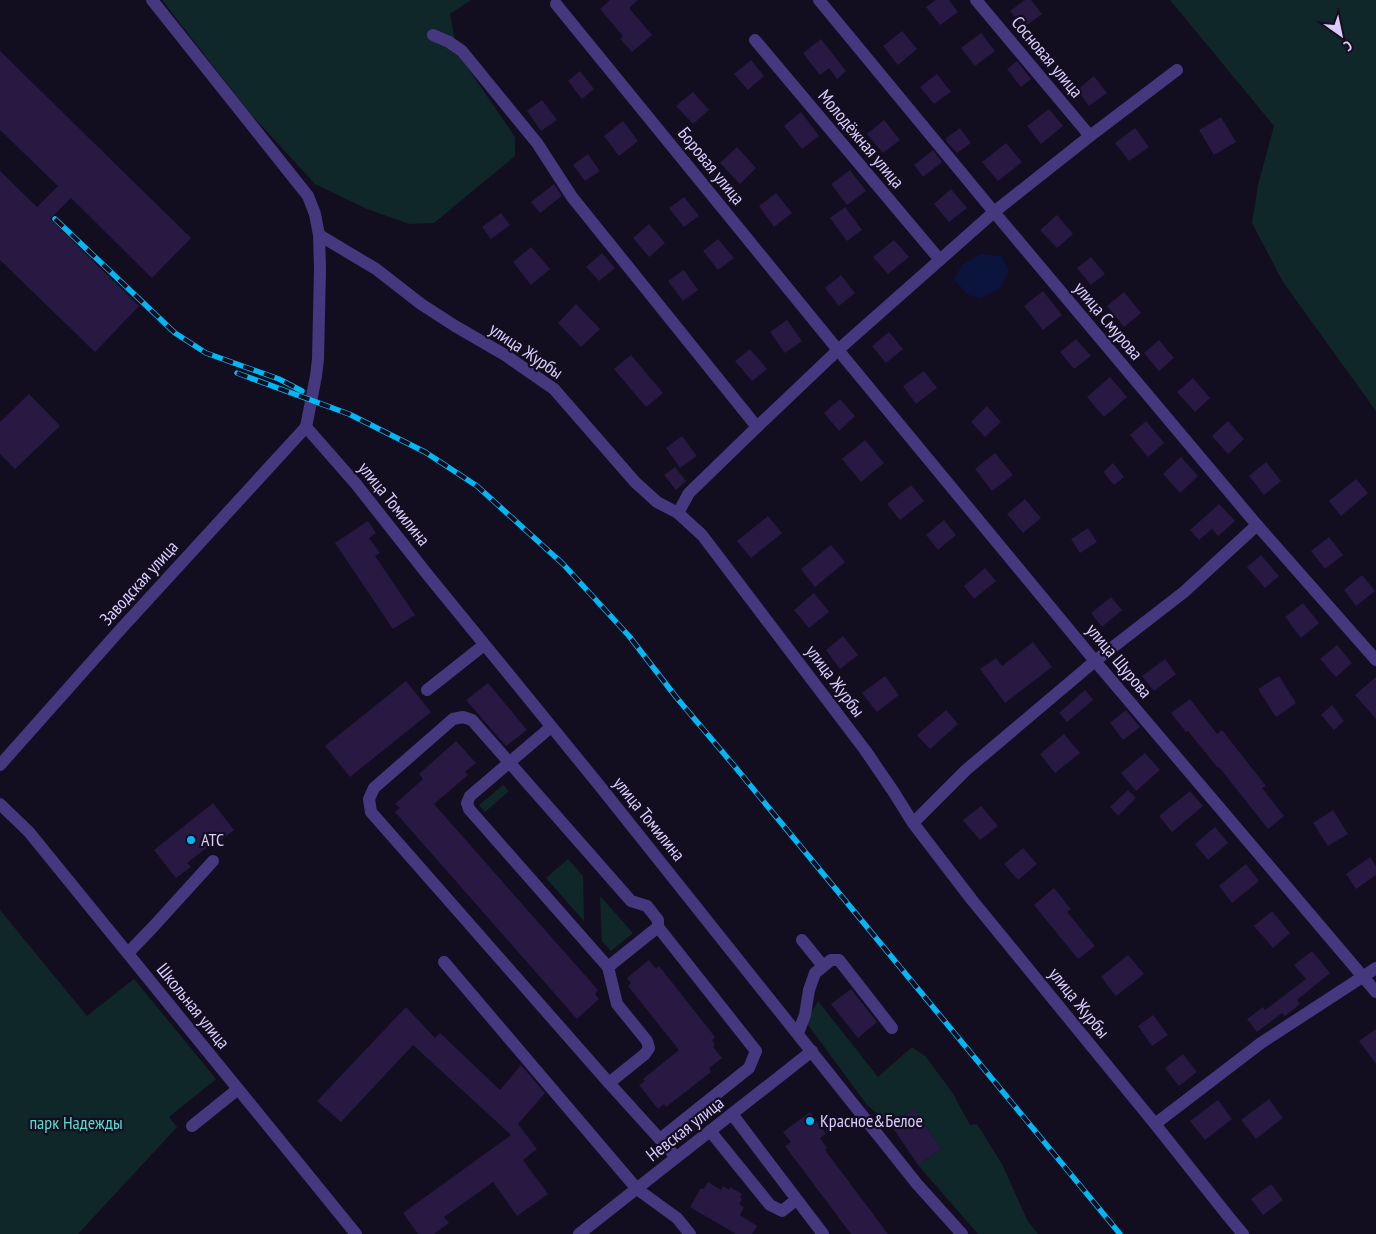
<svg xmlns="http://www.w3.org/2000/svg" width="1376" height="1234" font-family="'PT Sans Narrow',sans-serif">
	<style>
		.green { fill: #10272a }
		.water { fill: #0a143c }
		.building { fill: #271941 }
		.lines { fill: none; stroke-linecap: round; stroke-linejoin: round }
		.minor { stroke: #46387f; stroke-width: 12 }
		.rail-casing { stroke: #03b6f4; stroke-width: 5.5 }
		.rail { stroke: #130d20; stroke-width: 4; stroke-dasharray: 11; stroke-linecap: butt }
		.poi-dot { fill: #03b6f4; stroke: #130d20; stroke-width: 2 }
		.labels { text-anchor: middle; stroke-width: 4.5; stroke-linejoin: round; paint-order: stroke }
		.street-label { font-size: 18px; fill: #dacdfe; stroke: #130d20 }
		.poi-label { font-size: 18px; fill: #dacdfe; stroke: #130d20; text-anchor: start }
		.park-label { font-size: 18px; fill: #5addd1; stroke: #130d20 }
	</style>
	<rect width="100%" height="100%" fill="#130d20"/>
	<g class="green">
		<polygon points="162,0 471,0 450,14 457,52 515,137 515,156 434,223 409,224 367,209 315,184 249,112"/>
		<polygon points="1170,0 1376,0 1376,411 1283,282 1252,223 1258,185 1274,126"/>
		<polygon points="503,785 509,791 485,812 479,805"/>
		<polygon points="568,859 583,876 584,921 546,878"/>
		<polygon points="600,896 633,933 611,951 602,941"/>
		<polygon points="0,910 87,1016 134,979 216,1079 169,1117 177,1127 78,1234 0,1234"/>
		<polygon points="818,1001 878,1077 912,1047 926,1057 952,1092 970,1125 977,1124 1003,1166 1027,1220 1038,1234 978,1234 918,1165 941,1149 914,1109 891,1125 867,1105 806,1022"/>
	</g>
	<polygon class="water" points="980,254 1001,256 1009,270 1000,288 981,298 968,295 954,279 962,265"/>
	<g class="building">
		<polygon points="610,0 638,0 629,8 652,35 632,52 620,39 623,36 600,9"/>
		<polygon points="936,0 949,0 958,12 940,25 926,7"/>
		<polygon points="1025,0 1031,0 1042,14 1023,28 1010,11"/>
		<polygon points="902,31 917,49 898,65 883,46"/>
		<polygon points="981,33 995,51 975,66 961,48"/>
		<polygon points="821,39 846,71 837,79 829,68 820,75 803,53"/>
		<polygon points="0,51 191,238 152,278 71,198 50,219 139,306 95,352 0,260 0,171 37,207 58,186 0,130"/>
		<polygon points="751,60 764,76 748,90 734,74"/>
		<polygon points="1017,61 1031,79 1021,87 1007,69"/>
		<polygon points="580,71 594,89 582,99 568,81"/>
		<polygon points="937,74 951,92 934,104 920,87"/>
		<polygon points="1094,76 1107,93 1089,106 1077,90"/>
		<polygon points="693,92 709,110 693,124 676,106"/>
		<polygon points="542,100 557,120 541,131 527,111"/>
		<polygon points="1049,109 1063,126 1041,144 1027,126"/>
		<polygon points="801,112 819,136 802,149 784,126"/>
		<polygon points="1221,117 1236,142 1214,155 1199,130"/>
		<polygon points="884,120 900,140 883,153 867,134"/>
		<polygon points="623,121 638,141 619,156 604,136"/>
		<polygon points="960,128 971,143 957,153 946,141 947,140 946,138"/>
		<polygon points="1135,128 1149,147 1129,161 1115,143"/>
		<polygon points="1006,143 1022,162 998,181 982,162"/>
		<polygon points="737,147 756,168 740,184 720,163"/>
		<polygon points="933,150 942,162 923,177 914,165"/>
		<polygon points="588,154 600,171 585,181 573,165"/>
		<polygon points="850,170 866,191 847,205 831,184"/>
		<polygon points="554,184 562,196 540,213 531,202"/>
		<polygon points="951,189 967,208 949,222 934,204"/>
		<polygon points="776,193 792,213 774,227 759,206"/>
		<polygon points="684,197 699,216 684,227 669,208"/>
		<polygon points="845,207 862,230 847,241 830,218"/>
		<polygon points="501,213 510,225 491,239 482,227"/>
		<polygon points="1057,215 1073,234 1057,248 1040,230"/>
		<polygon points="649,224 665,243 649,257 633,238"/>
		<polygon points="718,239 734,258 718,270 703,251"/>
		<polygon points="894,240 909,257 888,274 873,257"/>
		<polygon points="531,247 550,269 531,285 513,262"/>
		<polygon points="602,253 615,268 599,281 586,267"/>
		<polygon points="1091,257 1105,274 1091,285 1077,268"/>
		<polygon points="684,270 698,290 683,301 668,281"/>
		<polygon points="841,275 855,293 839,306 825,288"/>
		<polygon points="1043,291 1062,315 1043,330 1024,306"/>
		<polygon points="1124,292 1141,313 1124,327 1107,306"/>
		<polygon points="576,304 600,329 581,347 558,323"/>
		<polygon points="787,320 802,341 785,353 770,332"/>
		<polygon points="889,332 903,349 886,363 872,346"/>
		<polygon points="1076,339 1091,356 1074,369 1060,352"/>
		<polygon points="1159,340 1174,358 1159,371 1144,353"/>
		<polygon points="750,349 767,369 752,381 735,361"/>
		<polygon points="631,355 663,393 646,407 614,369"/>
		<polygon points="924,371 937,388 916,404 903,386"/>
		<polygon points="1110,377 1127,397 1104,417 1087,397"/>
		<polygon points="1193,378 1210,398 1195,412 1177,392"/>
		<polygon points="29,394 60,426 15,469 0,454 0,422"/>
		<polygon points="840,399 855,416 839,431 824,413"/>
		<polygon points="987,406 1001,422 985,437 971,422"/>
		<polygon points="1146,421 1164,443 1148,457 1130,435"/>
		<polygon points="1228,421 1244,439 1228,454 1212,436"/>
		<polygon points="682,436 697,456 680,468 666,448"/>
		<polygon points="865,440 884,463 861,482 842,459"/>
		<polygon points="995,453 1013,475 992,491 975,469"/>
		<polygon points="1181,457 1198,476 1180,493 1163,474"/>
		<polygon points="1266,462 1281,481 1264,495 1249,476"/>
		<polygon points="1113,463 1124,477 1114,485 1103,472"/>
		<polygon points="675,467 686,481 676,490 664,475"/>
		<polygon points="1356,479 1368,493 1341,516 1329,501"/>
		<polygon points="911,485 924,501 900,520 887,504"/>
		<polygon points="1025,499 1041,518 1023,533 1007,514"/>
		<polygon points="1219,504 1235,521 1218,536 1212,529 1199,540 1190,530"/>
		<polygon points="768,516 782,533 751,558 737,541"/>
		<polygon points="944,520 956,535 938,550 926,535"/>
		<polygon points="368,521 376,533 369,538 380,553 375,556 415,615 393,629 335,543"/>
		<polygon points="1088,528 1097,542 1080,553 1071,539"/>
		<polygon points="1329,537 1343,555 1325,569 1311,551"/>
		<polygon points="831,545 845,562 815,587 801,569"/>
		<polygon points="1261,555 1279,576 1265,588 1247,567"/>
		<polygon points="985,568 996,581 974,599 964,586"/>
		<polygon points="1362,575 1375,591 1356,606 1344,590"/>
		<polygon points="814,593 829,612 809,628 794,610"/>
		<polygon points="1111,597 1122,610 1102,627 1091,613"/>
		<polygon points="1303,603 1319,623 1301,638 1285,617"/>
		<polygon points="843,636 858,655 840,669 826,650"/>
		<polygon points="1033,642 1052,667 1005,703 980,669 996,658 1002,666"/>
		<polygon points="1337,645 1352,663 1336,677 1320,659"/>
		<polygon points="1165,659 1176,674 1154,691 1142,676"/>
		<polygon points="885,676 899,695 877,712 862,693"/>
		<polygon points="1279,676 1296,703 1276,717 1258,689"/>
		<polygon points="1376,677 1376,719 1355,695"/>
		<polygon points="406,681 431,712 350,777 325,746"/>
		<polygon points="488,683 527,730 506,746 466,700"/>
		<polygon points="1085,690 1093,700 1067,722 1059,713"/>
		<polygon points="1190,699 1217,734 1222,730 1266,786 1262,788 1284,816 1268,829 1219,767 1218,768 1188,731 1186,732 1171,713"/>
		<polygon points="1332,705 1344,721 1334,730 1321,715"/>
		<polygon points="946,710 958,724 930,749 917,735"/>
		<polygon points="1126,710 1140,727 1123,740 1110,723"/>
		<polygon points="1064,734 1080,753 1055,773 1040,754"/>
		<polygon points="456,741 476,763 465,772 468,775 434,804 598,990 595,994 599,999 577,1019 395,812 400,808 395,804 423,779 419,774"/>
		<polygon points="1145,753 1160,770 1136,791 1121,773"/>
		<polygon points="1128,790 1136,798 1118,816 1110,807"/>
		<polygon points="1190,791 1203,806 1172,832 1159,816"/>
		<polygon points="213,803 234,830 220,841 218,839 187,863 191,867 176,878 154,850"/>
		<polygon points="981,806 998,826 980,840 963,820"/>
		<polygon points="1333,810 1348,834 1328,846 1313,823"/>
		<polygon points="1215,827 1228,843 1208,860 1195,844"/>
		<polygon points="1023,848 1037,864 1018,880 1004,864"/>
		<polygon points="1370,857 1376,866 1376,875 1356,889 1346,874"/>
		<polygon points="1246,864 1259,881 1232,903 1219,886"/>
		<polygon points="1054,888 1071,909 1067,912 1095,946 1078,959 1034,905"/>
		<polygon points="1272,911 1290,933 1273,948 1254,926"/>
		<polygon points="1312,951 1330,973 1297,1000 1300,1004 1285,1016 1282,1013 1257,1032 1247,1019 1263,1007 1265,1010 1306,979 1294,965"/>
		<polygon points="1128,955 1144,974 1116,996 1101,977"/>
		<polygon points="649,960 656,969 659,966 715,1037 712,1040 715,1044 713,1047 722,1058 709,1068 711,1072 666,1107 664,1104 658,1109 639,1085 645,1081 643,1079 679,1050 628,986 631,983 627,978"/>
		<polygon points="851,989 877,1022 858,1038 831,1004"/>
		<polygon points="406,1007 435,1038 440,1033 500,1090 521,1065 545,1093 518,1124 537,1149 523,1160 548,1194 517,1216 493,1182 444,1217 449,1223 434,1234 418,1234 403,1213 511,1135 413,1045 341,1122 317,1101"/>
		<polygon points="1153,1015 1168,1035 1152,1046 1138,1026"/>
		<polygon points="1376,1029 1376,1064 1359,1041"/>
		<polygon points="1183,1054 1197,1072 1179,1086 1165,1068"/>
		<polygon points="1269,1099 1283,1118 1256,1139 1241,1120"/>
		<polygon points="1218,1100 1232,1119 1205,1140 1190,1121"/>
		<polygon points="914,1109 941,1149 918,1165 891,1125"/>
		<polygon points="810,1112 826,1134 820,1138 827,1148 825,1150 888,1234 851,1234 785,1146 791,1142 783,1132"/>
		<polygon points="708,1182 721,1190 723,1186 729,1190 730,1187 742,1194 740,1197 742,1199 739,1204 744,1207 740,1215 757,1226 752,1234 736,1234 690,1207 701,1188 704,1189"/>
		<polygon points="1271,1184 1283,1200 1263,1215 1251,1199"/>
	</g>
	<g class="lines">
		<g class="minor">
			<polyline points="152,0 308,196 315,214 319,235 320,269 318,359 316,376 306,427"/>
			<polyline points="819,0 994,212 1257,525 1376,660"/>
			<polyline points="976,0 1090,136"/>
			<polyline points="556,4 838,350 1095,661 1376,992"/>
			<polyline points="433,35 449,42 462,51 537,143 572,197 757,427"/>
			<polyline points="755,40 940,260"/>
			<polyline points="319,235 376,269 421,304 455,326 505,355 554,389 635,482 657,502 678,513 702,535 865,750 893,791 913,823 972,900 1155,1124 1228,1216 1243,1234"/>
			<polyline points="306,427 356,484 427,574 599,785 917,1184 962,1234"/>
			<polyline points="678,513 689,493 757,427 838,350 994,212 1090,136 1177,70"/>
			<polyline points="427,690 484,645"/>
			<polyline points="551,727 470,796 467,803 469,809 608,967 617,1004 647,1041 649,1048 645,1054 609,1083 676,1157"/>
			<polyline points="0,765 120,630 306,427"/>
			<polyline points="0,804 29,832 356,1234"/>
			<polyline points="913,823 966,770 1095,661 1184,592 1257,525"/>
			<polyline points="802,940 823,966"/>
			<polyline points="128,953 153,927 213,861"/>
			<polyline points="444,962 637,1189 677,1218 690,1234"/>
			<polyline points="608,967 658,927"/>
			<polyline points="798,1033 805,1015 809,990 815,973 831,960 839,960 892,1028"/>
			<polyline points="609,1083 371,812 369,799 374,788 453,719 463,717 472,720 631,901 647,906 658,920 658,927 756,1051 749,1068 660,1139"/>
			<polyline points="732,1114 823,1234"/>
			<polyline points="1155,1124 1261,1043 1376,968"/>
			<polyline points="192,1126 238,1089"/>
			<polyline points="710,1131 770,1205 782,1211 796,1200"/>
			<polyline points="579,1234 812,1051"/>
		</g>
		<defs>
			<g id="rail">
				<polyline points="55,219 175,333 206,353 279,379 302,391"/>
				<polyline points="237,373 349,414 425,452 477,486 563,564 629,636 676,697 736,768 1120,1234"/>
			</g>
		</defs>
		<use href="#rail" class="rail-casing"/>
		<use href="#rail" class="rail"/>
	</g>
	<g class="poi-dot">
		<circle cx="191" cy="840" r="5"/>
		<circle cx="810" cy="1121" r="5"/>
	</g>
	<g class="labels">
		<g class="street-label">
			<text transform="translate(1047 57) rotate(50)" y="6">Сосновая улица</text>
			<text transform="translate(861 139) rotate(50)" y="6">Молодёжная улица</text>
			<text transform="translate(711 166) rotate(51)" y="6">Боровая улица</text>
			<text transform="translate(1108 321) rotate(50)" y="6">улица Смурова</text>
			<text transform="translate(526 351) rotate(34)" y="6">улица Журбы</text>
			<text transform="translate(394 504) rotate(51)" y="6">улица Томилина</text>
			<text transform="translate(139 583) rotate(-48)" y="6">Заводская улица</text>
			<text transform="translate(1119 661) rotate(50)" y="6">улица Щурова</text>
			<text transform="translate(835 681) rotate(53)" y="6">улица Журбы</text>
			<text transform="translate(649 819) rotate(51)" y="6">улица Томилина</text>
			<text transform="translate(1079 1003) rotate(51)" y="6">улица Журбы</text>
			<text transform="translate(193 1006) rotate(51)" y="6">Школьная улица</text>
			<text transform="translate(685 1129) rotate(-38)" y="6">Невская улица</text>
		</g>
		<g class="poi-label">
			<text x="201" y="846">АТС</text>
			<text x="820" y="1127">Красное&amp;Белое</text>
		</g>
		<g class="park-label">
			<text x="76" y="1129">парк Надежды</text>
		</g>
	</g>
	<g transform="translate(1341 35) rotate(147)" stroke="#130d20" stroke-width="4" paint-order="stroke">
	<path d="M0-4L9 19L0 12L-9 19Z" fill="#dacdfe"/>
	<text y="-8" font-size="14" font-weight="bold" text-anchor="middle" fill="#dacdfe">С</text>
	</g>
</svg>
